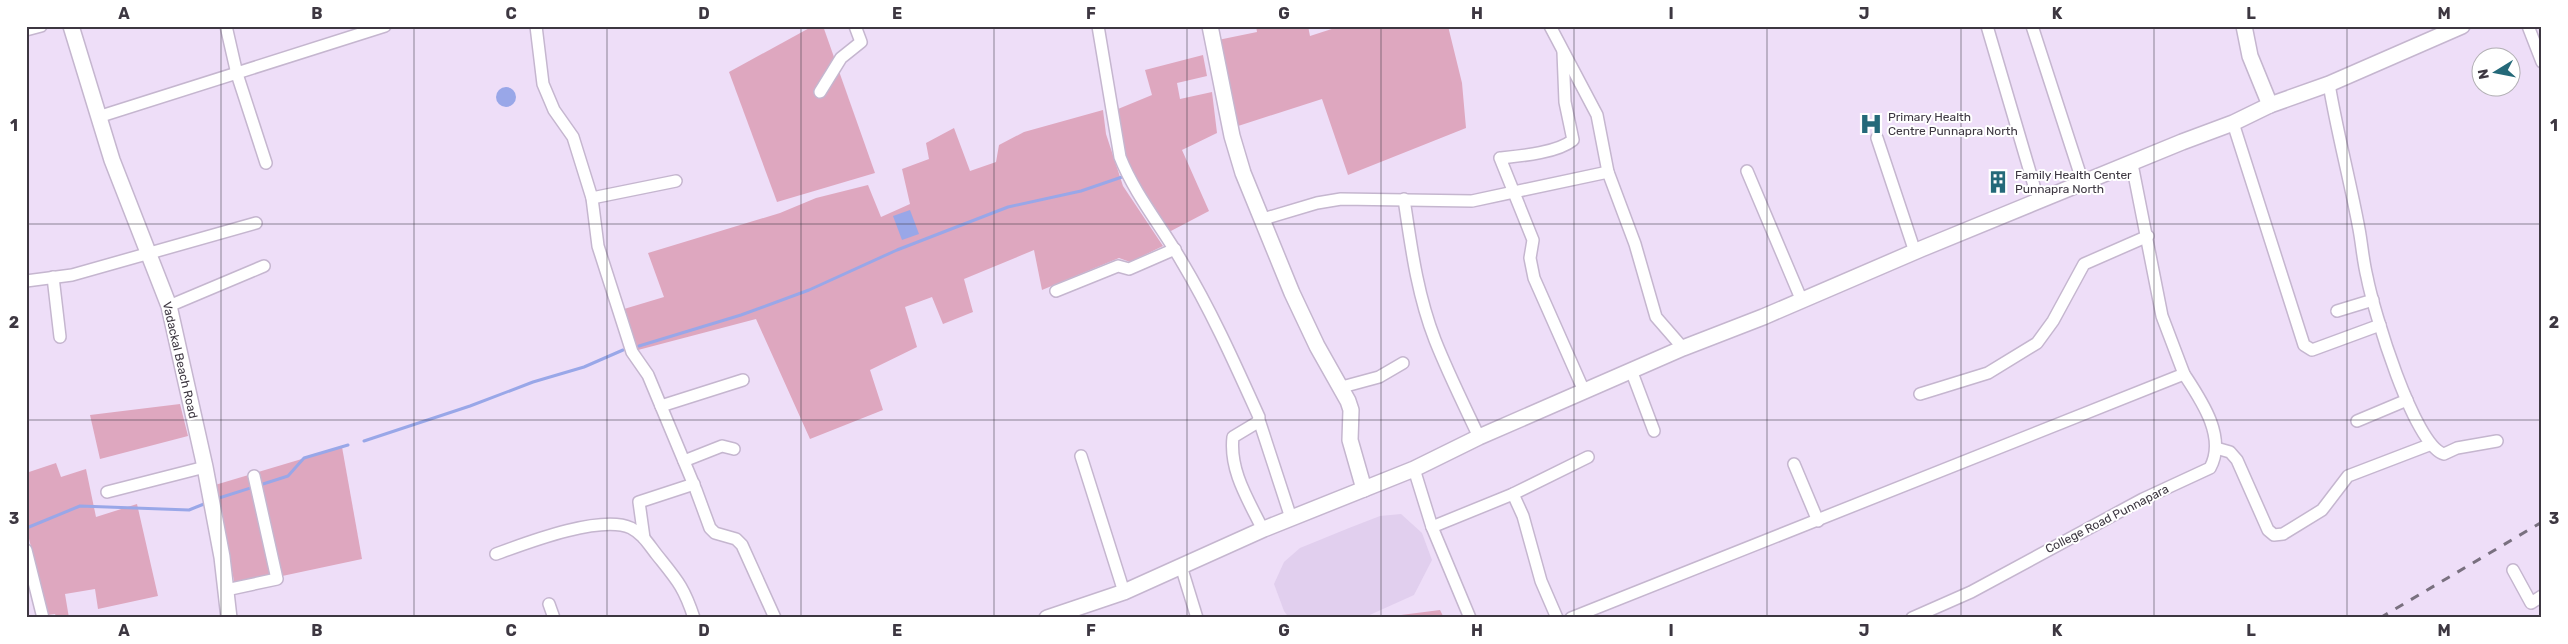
<svg xmlns="http://www.w3.org/2000/svg" width="2568" height="644" font-family="Rubik,sans-serif">
	<style>
		.built { fill: #e1cfee }
		.green { fill: #dea7bf }
		.water { fill: #99a7e8 }
		.lines { fill: none; stroke-linecap: round; stroke-linejoin: round }
		.stream { stroke: #99a7e8; stroke-width: 3 }
		.street-casing { stroke: #c5b6cf; stroke-width: 14 }
		.secondary-casing { stroke: #c5b6cf; stroke-width: 18 }
		.street { stroke: #fff; stroke-width: 11 }
		.secondary { stroke: #fff; stroke-width: 15 }
		.rail { stroke: #79707f; stroke-width: 3; stroke-dasharray: 9 9; stroke-linecap: butt }
		.grid { fill: none; stroke: #3d3741; stroke-width: 1; stroke-opacity: 0.55 }
		.labels { text-anchor: middle; stroke-width: 4; stroke-linejoin: round; paint-order: stroke }
		.poi-label { font-size: 12px; fill: #3d3741; stroke: #fff; text-anchor: start }
		.street-label { font-size: 12px; fill: #3d3741; stroke: #fff }
		.neatline { fill: none; stroke: #3d3741; stroke-width: 2 }
		.grid-label { font-size: 16px; text-anchor: middle; font-weight: bold; fill: #3d3741 }
	</style>
	<rect width="100%" height="100%" fill="#eedef8"/>
	<polygon class="built" points="1401,514 1422,533 1432,560 1414,595 1363,618 1289,618 1284,611 1274,584 1284,562 1300,548 1349,528 1380,516"/>
	<g class="green">
		<polygon points="813,26 823,26 875,173 777,202 729,72"/>
		<polygon points="1256,26 1308,26 1310,36 1341,26 1388,26 1392,29 1400,26 1448,26 1462,83 1466,128 1348,175 1322,99 1235,127 1218,40 1257,32"/>
		<polygon points="1203,55 1207,76 1177,83 1180,99 1212,92 1217,133 1182,150 1209,211 1169,232 1132,176 1120,136 1118,109 1152,95 1145,70"/>
		<polygon points="1103,110 1106,134 1123,186 1163,246 1130,262 1119,258 1042,290 1034,250 964,279 973,312 943,324 932,297 905,307 917,347 870,370 883,410 810,439 756,319 638,350 624,309 664,297 648,253 780,213 816,198 868,185 881,217 910,204 902,169 929,159 926,143 954,128 970,171 996,162 999,145 1024,132"/>
		<polygon points="180,404 188,436 100,459 90,415"/>
		<polygon points="342,447 362,559 235,586 215,485"/>
		<polygon points="56,463 61,477 86,469 96,517 137,504 158,596 98,609 95,589 65,594 69,618 57,618 55,614 47,615 26,526 26,473"/>
		<polygon points="1440,610 1444,618 1397,618 1401,615"/>
	</g>
	<g class="water">
		<circle cx="506" cy="97" r="10"/>
		<polygon points="910,210 919,234 902,240 893,216"/>
	</g>
	<g class="lines">
		<g class="stream">
			<polyline points="639,346 741,315 809,290 897,250 1008,207 1081,191 1122,177"/>
			<polyline points="364,441 470,406 533,382 584,367 623,350"/>
			<polyline points="219,498 288,476 304,458 348,445"/>
			<polyline points="29,527 80,506 189,510 204,504"/>
		</g>
		<defs>
			<g id="street">
				<polyline points="226,26 237,74 266,163"/>
				<polyline points="536,26 543,84 554,110 573,137 592,198 598,246 632,352 648,375 696,490 710,528 715,533 736,539 742,545 775,618"/>
				<path d="M 1098,26 L 1120,157 C 1135,195 1162,227 1182,262 C 1212,312 1235,364 1259,417 L 1258,422 L 1233,437 C 1229,471 1249,501 1263,530"/>
				<polyline points="1550,26 1597,115 1608,172 1635,244 1656,317 1683,348"/>
				<polyline points="1987,26 2035,189 2041,199"/>
				<polyline points="2032,26 2083,183"/>
				<polyline points="2528,26 2542,62"/>
				<polyline points="26,30 41,26"/>
				<path d="M 1563,52 L 1565,102 L 1573,140 C 1557,153 1520,156 1500,158 L 1533,240 L 1530,258 L 1534,278 L 1584,391"/>
				<path d="M 2329,84 C 2337,132 2350,180 2359,229 C 2362,245 2363,261 2367,277 C 2373,309 2414,446 2444,454 L 2457,448 L 2497,441"/>
				<polyline points="820,92 841,58 861,42 855,26"/>
				<polyline points="98,117 385,26"/>
				<polyline points="2233,123 2304,345 2312,350 2380,325"/>
				<polyline points="1877,138 1915,252"/>
				<polyline points="1747,171 1802,301"/>
				<polyline points="592,198 676,181"/>
				<path d="M 1404,199 C 1411,246 1417,294 1435,340 C 1448,373 1464,405 1479,437"/>
				<polyline points="1263,219 1317,203 1341,199 1472,201 1608,172"/>
				<polyline points="53,277 60,337"/>
				<polyline points="26,281 72,275 256,223"/>
				<polyline points="1056,291 1118,266 1129,269 1175,249"/>
				<polyline points="169,306 264,266"/>
				<polyline points="2337,311 2373,300"/>
				<polyline points="1631,370 1654,431"/>
				<polyline points="1342,387 1379,377 1403,363"/>
				<polyline points="1920,394 1988,373 2037,343 2053,321 2084,264 2148,236"/>
				<polyline points="661,406 743,380"/>
				<polyline points="1259,420 1291,518"/>
				<polyline points="2357,421 2407,400"/>
				<polyline points="2216,448 2230,452 2237,460 2268,530 2274,535 2283,534 2322,510 2348,476 2429,445"/>
				<polyline points="1081,456 1124,592"/>
				<polyline points="684,461 722,446 734,449"/>
				<polyline points="1794,464 1818,521"/>
				<polyline points="1414,469 1432,527 1470,618"/>
				<polyline points="107,492 205,467"/>
				<polyline points="1513,494 1523,516 1541,581 1557,618"/>
				<polyline points="1432,527 1513,494 1588,457"/>
				<polyline points="644,538 639,502 694,484"/>
				<polyline points="26,550 43,618"/>
				<path d="M 496,554 C 526,543 601,514 631,528 C 643,534 649,545 657,555 C 677,580 684,587 694,618"/>
				<polyline points="1181,566 1197,618"/>
				<polyline points="2513,570 2531,603 2542,596"/>
				<polyline points="226,590 277,579 254,476"/>
				<polyline points="549,604 554,618"/>
				<polyline points="1571,618 2184,374 2162,316 2132,164"/>
				<path d="M 1912,618 L 1971,592 L 2143,499 L 2210,468 C 2227,437 2201,400 2184,374"/>
			</g>
			<g id="secondary">
				<polyline points="71,26 112,160 169,306 205,467 222,557 229,618"/>
				<polyline points="1210,26 1232,136 1243,173 1292,293 1317,346 1348,401 1351,410 1350,440 1364,489"/>
				<polyline points="2244,26 2250,56 2270,105"/>
				<polyline points="1047,618 1124,592 1264,529 1414,469 1479,437 1683,348 1763,317 1921,249 2182,142 2233,123 2270,105 2329,84 2462,26"/>
			</g>
		</defs>
		<use href="#street" class="street-casing"/>
		<use href="#secondary" class="secondary-casing"/>
		<use href="#street" class="street"/>
		<use href="#secondary" class="secondary"/>
		<polyline class="rail" points="2380,618 2542,522"/>
	</g>
	<path class="grid" d="M 221,26 L 221,618M 414,26 L 414,618M 607,26 L 607,618M 801,26 L 801,618M 994,26 L 994,618M 1187,26 L 1187,618M 1381,26 L 1381,618M 1574,26 L 1574,618M 1767,26 L 1767,618M 1961,26 L 1961,618M 2154,26 L 2154,618M 2347,26 L 2347,618M 26,224 L 2542,224M 26,420 L 2542,420"/>
	<defs>
		<symbol id="hospital-bare" viewBox="-9 -9 18 18"><path d="M-5-5h3v3.5h4V-5h3V5h-3V1.5h-4V5h-3Z" fill="#246979" stroke="#fff" stroke-width="2.5" paint-order="stroke"/></symbol>
		<symbol id="building-bare" viewBox="-9 -9 18 18"><path d="M-4-6H4V6H1V3H-1V6H-4ZM-2.5-4.3h1.7v1.8h-1.7ZM.8-4.3h1.7v1.8H.8ZM-2.5-1h1.7V.8h-1.7ZM.8-1h1.7V.8H.8Z" fill="#246979" stroke="#fff" stroke-width="2.5" paint-order="stroke"/></symbol>
	</defs>
	<g fill-rule="evenodd">
		<use href="#hospital-bare" x="1855" y="108" width="32" height="32"/>
		<use href="#building-bare" x="1982" y="166" width="32" height="32"/>
	</g>
	<g class="labels">
		<g class="poi-label">
			<text x="1888" y="121">Primary Health<tspan x="1888" dy="14">Centre Punnapra North</tspan></text>
			<text x="2015" y="179">Family Health Center<tspan x="2015" dy="14">Punnapra North</tspan></text>
		</g>
		<g class="street-label">
			<text transform="translate(180 360) rotate(77)" y="4">Vadackal Beach Road</text>
			<text transform="translate(2107 519) rotate(-27)" y="4">College Road Punnapara</text>
		</g>
	</g>
	<rect width="2568" height="644" fill="none" stroke="#ffffff" stroke-width="55"/>
	<g transform="translate(2496 72) rotate(260)"><circle r="24" fill="#ffffff" stroke="#b1afb3"/>
	<path d="M0-4L9 19L0 12L-9 19Z" fill="#246979"/>
	<text y="-8" font-size="14" font-weight="bold" text-anchor="middle" fill="#3d3741">N</text>
	</g>
	<rect x="28" y="28" width="2512" height="588" class="neatline"/>
	<g class="grid-label">
		<text x="124" y="19">A</text>
		<text x="317" y="19">B</text>
		<text x="511" y="19">C</text>
		<text x="704" y="19">D</text>
		<text x="897" y="19">E</text>
		<text x="1091" y="19">F</text>
		<text x="1284" y="19">G</text>
		<text x="1477" y="19">H</text>
		<text x="1671" y="19">I</text>
		<text x="1864" y="19">J</text>
		<text x="2057" y="19">K</text>
		<text x="2251" y="19">L</text>
		<text x="2444" y="19">M</text>
		<text x="14" y="131">1</text>
		<text x="2554" y="131">1</text>
		<text x="14" y="328">2</text>
		<text x="2554" y="328">2</text>
		<text x="14" y="524">3</text>
		<text x="2554" y="524">3</text>
		<text x="124" y="636">A</text>
		<text x="317" y="636">B</text>
		<text x="511" y="636">C</text>
		<text x="704" y="636">D</text>
		<text x="897" y="636">E</text>
		<text x="1091" y="636">F</text>
		<text x="1284" y="636">G</text>
		<text x="1477" y="636">H</text>
		<text x="1671" y="636">I</text>
		<text x="1864" y="636">J</text>
		<text x="2057" y="636">K</text>
		<text x="2251" y="636">L</text>
		<text x="2444" y="636">M</text>
	</g>
</svg>
